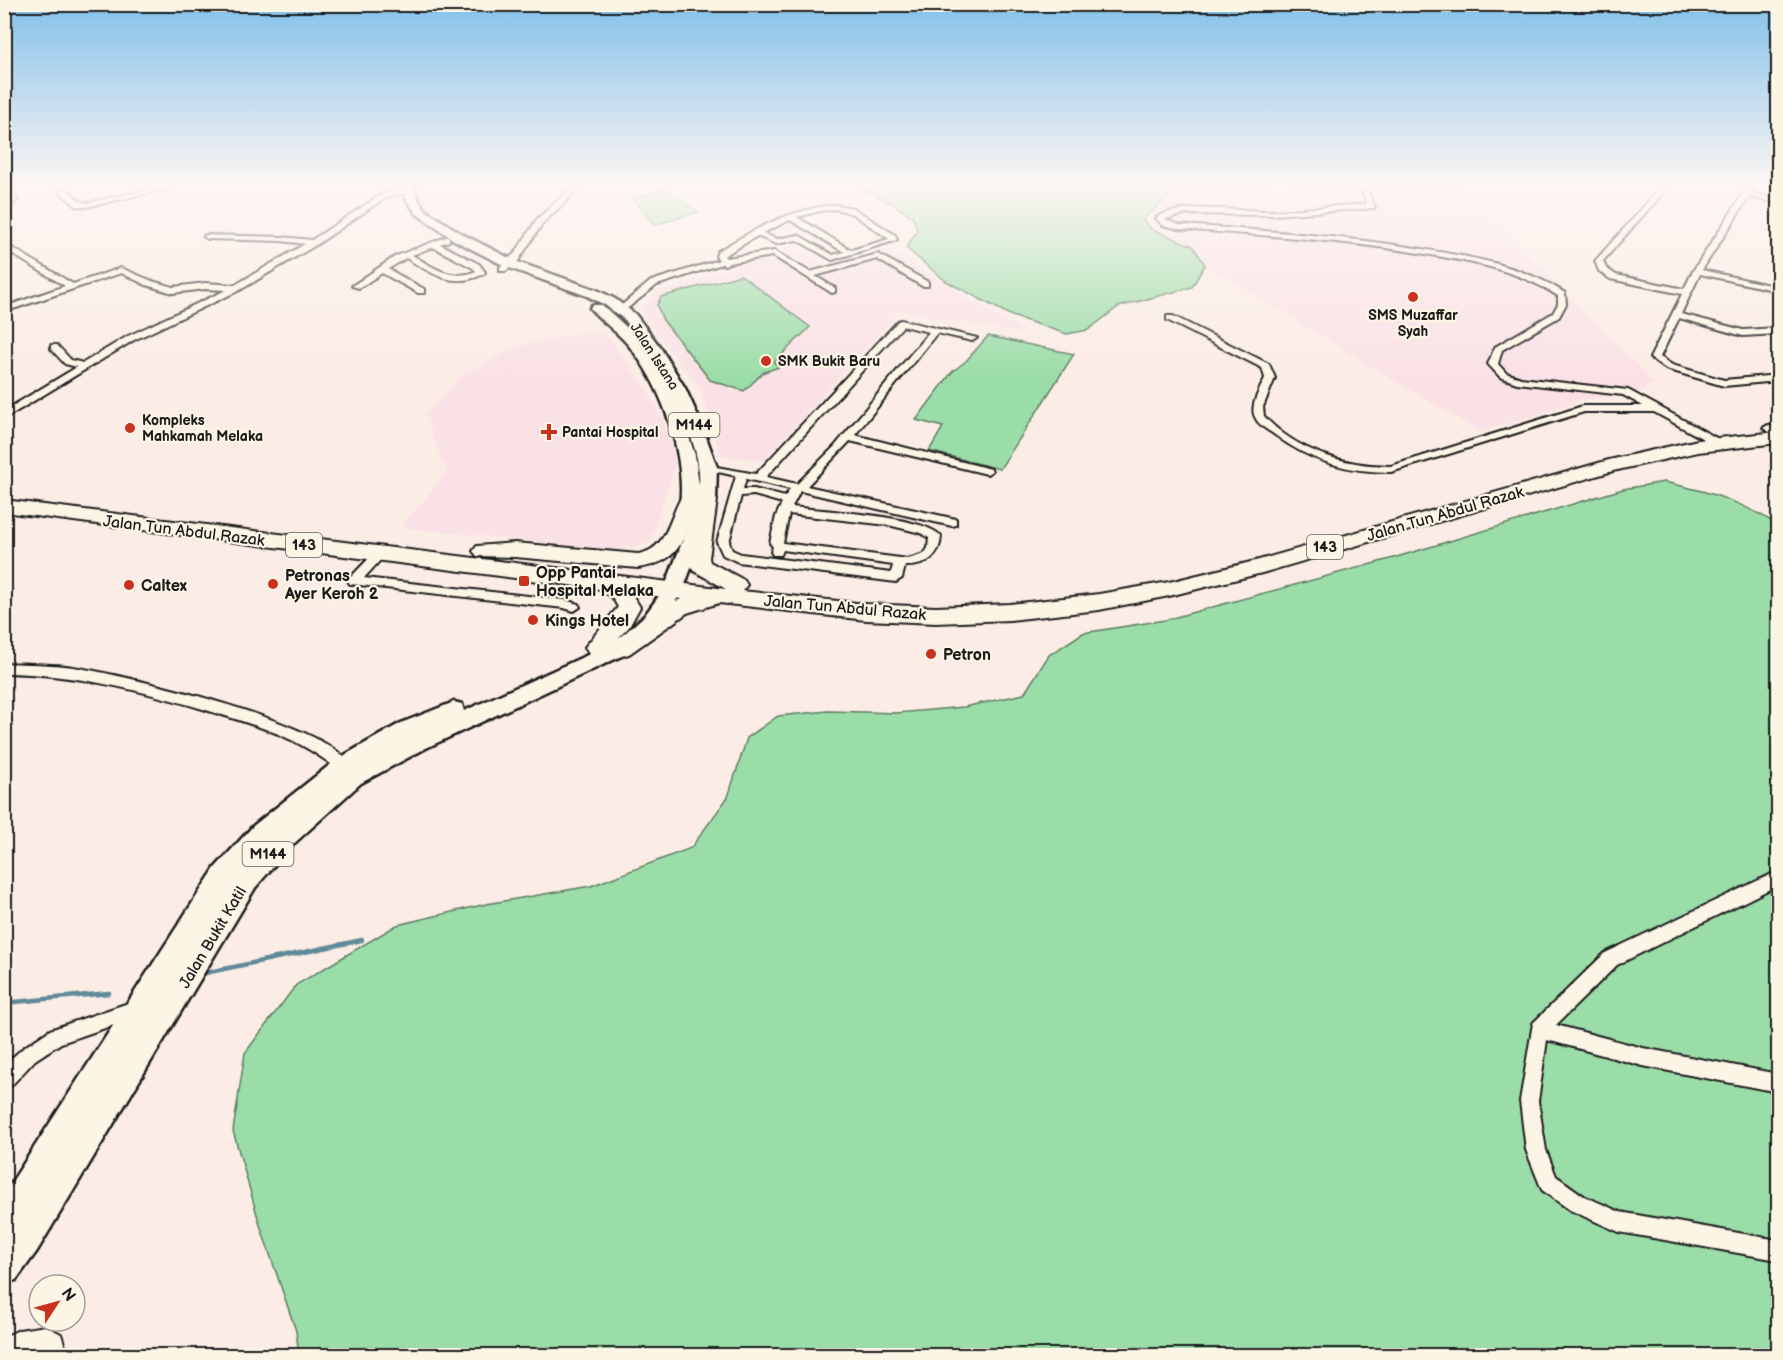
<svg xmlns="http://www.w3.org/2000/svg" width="1783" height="1360" font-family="'Balsamiq Sans',sans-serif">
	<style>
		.built { fill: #fae1e5 }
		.green { fill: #9bdda8; stroke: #5c7c62; stroke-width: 1.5 }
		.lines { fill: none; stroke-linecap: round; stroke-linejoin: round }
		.stream { stroke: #5f8a99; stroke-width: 4.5 }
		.street-casing { stroke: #1c1c1c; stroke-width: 4 }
		.primary-casing { stroke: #1c1c1c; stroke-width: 5 }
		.highway-casing { stroke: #1c1c1c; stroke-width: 4 }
		.street { fill: #fcf5e5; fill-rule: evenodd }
		.primary { fill: #fcf5e5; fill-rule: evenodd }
		.highway { fill: #fcf5e5; fill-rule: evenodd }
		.poi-dot { fill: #c8321e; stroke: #fcf5e5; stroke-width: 2 }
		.labels { text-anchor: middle; stroke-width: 4.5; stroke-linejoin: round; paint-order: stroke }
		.far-poi-label { font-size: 14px; font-weight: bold; fill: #1c1c1c; stroke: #fcf5e5; text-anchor: start }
		.far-street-label { font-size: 14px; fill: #1c1c1c; stroke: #fcf5e5 }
		.shield { fill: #fcf5e5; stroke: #5f5d58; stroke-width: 1.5 }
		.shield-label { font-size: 15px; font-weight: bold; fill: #1c1c1c }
		.street-label { font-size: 16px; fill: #1c1c1c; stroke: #fcf5e5 }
		.poi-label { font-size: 16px; font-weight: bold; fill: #1c1c1c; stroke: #fcf5e5; text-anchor: start }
	</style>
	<rect width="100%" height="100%" fill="#fbece5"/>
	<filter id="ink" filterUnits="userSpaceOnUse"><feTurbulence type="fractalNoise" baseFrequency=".0167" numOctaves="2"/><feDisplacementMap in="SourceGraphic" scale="12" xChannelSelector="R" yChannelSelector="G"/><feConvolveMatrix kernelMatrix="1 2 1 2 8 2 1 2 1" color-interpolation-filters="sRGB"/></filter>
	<g filter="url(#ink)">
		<g class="built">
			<polygon points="1174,186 1461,186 1654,383 1634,395 1582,400 1480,432 1205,265 1193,246 1151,229 1143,219 1154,208 1168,199"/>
			<polygon points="790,245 824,264 888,249 1027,334 899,311 763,461 721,455 700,387 650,324 642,308 656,293 742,265 731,255"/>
			<polygon points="597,331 611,340 646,388 664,423 676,462 650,541 621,551 401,527 447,472 434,441 426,414 463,375 516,347 556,337"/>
		</g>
		<g class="green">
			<path d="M 856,186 L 1174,186 C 1167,203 1155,206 1143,220 L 1151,229 L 1193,246 L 1205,265 L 1192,287 L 1118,307 L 1088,330 L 1067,334 L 1012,316 L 946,281 L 906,248 L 917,231 L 913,217 L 893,204 Z"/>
			<polygon points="666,189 698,212 655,225 632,198"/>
			<polygon points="741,275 810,327 774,362 779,367 764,372 744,391 710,380 663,320 657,305 661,297"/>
			<polygon points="988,336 1074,354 1000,469 929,451 943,427 916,420 952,372 966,361"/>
			<path d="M 1664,482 C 1710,492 1738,500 1778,525 L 1778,1355 L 299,1355 L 296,1331 L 260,1225 L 233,1131 L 245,1053 L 296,985 L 397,925 L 486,904 L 591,886 L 691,848 L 728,797 L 747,738 L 778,716 L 828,711 L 897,713 L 964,707 L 1024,694 L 1049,655 L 1083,633 L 1165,620 L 1390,559 L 1623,489 Z"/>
		</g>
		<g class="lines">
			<g class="stream">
				<polyline points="205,973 362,940"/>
				<polyline points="4,1003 109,993"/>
			</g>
			<defs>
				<g id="street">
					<polygon points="6,186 13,186 17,201 4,211 4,205 9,201"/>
					<polygon points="164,186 178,186 87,207 76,206 58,190 65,188 81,202 87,203"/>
					<polygon points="574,186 582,186 543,223 518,261 506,271 500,271 500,267 516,252 537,219"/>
					<polygon points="1662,186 1669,186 1603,261 1606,268 1616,275 1684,289 1693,271 1748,186 1755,186 1751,193 1778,199 1778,203 1749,197 1702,270 1778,287 1778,291 1700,274 1681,314 1743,330 1778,328 1778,334 1743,336 1679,318 1660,357 1672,365 1724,380 1778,375 1778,381 1724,386 1666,369 1650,358 1682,294 1610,279 1599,271 1595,261"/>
					<polygon points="408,188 412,190 411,192 390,196 373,206 316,245 240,290 134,340 4,419 4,411 77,367 65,364 51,349 51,345 57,345 71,360 83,363 128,336 226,290 205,289 173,293 146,285 121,273 4,312 4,307 65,286 4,249 4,243 73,284 121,268 152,281 173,287 205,283 235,285 305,244 281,241 208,239 204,237 205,235 281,237 312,240 385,192"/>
					<path d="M 1362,192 L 1368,192 L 1375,208 L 1273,215 L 1185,214 L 1165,219 L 1179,225 C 1260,230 1341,236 1422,249 C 1471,257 1522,265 1565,293 L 1566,304 L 1559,317 L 1502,350 L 1498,364 L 1506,373 L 1521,378 L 1628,390 L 1724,442 L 1724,446 L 1716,446 L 1654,412 L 1584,412 L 1391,472 C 1348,472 1309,461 1275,435 C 1268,430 1258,425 1255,417 C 1249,406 1261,388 1265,378 L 1262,368 L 1167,320 L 1167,316 L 1173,316 L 1269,364 L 1275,378 L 1263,407 L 1264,416 C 1295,451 1345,466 1391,466 L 1583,406 L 1643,406 L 1623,395 L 1517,383 L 1500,377 L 1488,364 L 1495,347 L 1553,313 L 1558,304 L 1558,296 C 1516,269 1468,261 1419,253 C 1340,240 1259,235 1179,229 L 1162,225 L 1156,218 C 1177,202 1247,212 1275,211 C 1306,209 1336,206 1367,204 Z"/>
					<path d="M 836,205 L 853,208 L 895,235 L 897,240 L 832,260 L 797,240 L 776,244 L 757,236 L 724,256 L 726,258 L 774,251 L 810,272 L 878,254 L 928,282 L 928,286 L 922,286 L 877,259 L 815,276 L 835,288 L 835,292 L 832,293 L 773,256 L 729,263 L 725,265 L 722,264 L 657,285 L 624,311 L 617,309 L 651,281 L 719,260 L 716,256 L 718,251 C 755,229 792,208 836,205 ZM 836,209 L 853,214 L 889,239 L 851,250 L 797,217 L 820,211 ZM 790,220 L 844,252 L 833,255 L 798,235 L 777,239 L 763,233 Z"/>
					<path d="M 446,237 L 449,237 L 449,241 L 440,244 L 479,264 L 485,272 L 484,274 C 452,289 433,274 406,258 L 388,269 L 424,289 L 424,293 L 418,293 L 382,273 L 359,288 L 352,286 L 396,256 ZM 433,247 L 473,268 L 476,271 C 452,282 433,267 412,255 Z"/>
					<path d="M 901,320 L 977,338 L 972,341 L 937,333 L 855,435 L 991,469 L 992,471 L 987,474 L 850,441 L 807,486 L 956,519 L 956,525 L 952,526 L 800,491 L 792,507 C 823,511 921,515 941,536 C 940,557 925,567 905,566 L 902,578 L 896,582 L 738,562 L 723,555 L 717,542 L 736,476 L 705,469 L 705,465 L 756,474 L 898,321 ZM 903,326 L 929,332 L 835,446 L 797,484 L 766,477 ZM 746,479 L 790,489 L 785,497 L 754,489 L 743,489 ZM 754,495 L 782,503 L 776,516 L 770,543 L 773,547 L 771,552 L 773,555 L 781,555 L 783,550 L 893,565 L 891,573 L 741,554 L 732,550 L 729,542 L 741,496 ZM 789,514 L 888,525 L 921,533 L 929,538 L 928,548 L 924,554 L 908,559 L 783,543 Z"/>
					<polygon points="1768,425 1778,430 1778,437 1763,428"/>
					<polygon points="379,551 385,555 364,578 565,600 578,604 580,607 574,611 564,608 350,584 348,581 350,578 375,552"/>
					<path d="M 4,663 C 28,664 50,664 73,667 C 124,675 329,723 351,766 L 349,770 L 344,772 L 339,770 C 293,734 260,727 206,710 C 140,690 75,674 4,673 Z"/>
					<polygon points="1778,871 1778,885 1617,965 1556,1025 1643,1048 1778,1074 1778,1092 1643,1066 1547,1040 1538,1101 1546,1150 1556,1176 1584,1196 1620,1212 1778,1240 1778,1260 1619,1232 1570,1210 1542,1190 1526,1150 1520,1101 1533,1023 1605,953"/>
					<polygon points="137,1000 143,1003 146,1009 143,1015 61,1043 35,1060 11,1086 4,1088 4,1065 23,1048 50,1030"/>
					<path d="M 46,1326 L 61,1334 L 68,1356 L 46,1356 L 43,1348 C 30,1350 17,1356 4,1356 L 4,1337 L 19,1330 Z"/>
				</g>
				<path id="primary" d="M 403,186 L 414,186 L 418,199 L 425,210 L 462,234 L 515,261 L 597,290 L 615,299 L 635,314 L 660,347 L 685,388 L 701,423 L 717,467 L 716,500 L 683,590 L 659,625 L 628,653 L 426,748 L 361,783 L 289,848 L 255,888 L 37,1251 L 16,1280 L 4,1284 L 6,1239 L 4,1240 L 4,1194 L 215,868 L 253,826 L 336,760 L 401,723 L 454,702 L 462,704 L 464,711 L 614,643 L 645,615 L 664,589 L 690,522 L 681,521 L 678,517 C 690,464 664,389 630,347 C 618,332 602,322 590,308 L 592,305 L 602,305 L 632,332 L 651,357 L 625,320 L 605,305 L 587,296 L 507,267 L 454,240 L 417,214 L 406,199 ZM 681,413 C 691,436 701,460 699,485 L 695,455 Z"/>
				<path id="highway" d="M 1778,432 L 1778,443 L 1698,452 L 1613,471 L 1262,573 L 1169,596 L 1099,610 L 1010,620 L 936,623 L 866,620 L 719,603 L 687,613 L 629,654 L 621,656 L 613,654 L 609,648 C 603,655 598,655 589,653 L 585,647 L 618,607 L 612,597 L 600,589 L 4,512 L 4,500 L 726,589 L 694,571 L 687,558 L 695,510 C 682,544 678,562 638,568 L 515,557 L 477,556 L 473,551 L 477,546 L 515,543 L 638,554 C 669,550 669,514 684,493 L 691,491 L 700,496 L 714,496 L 717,500 L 709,558 L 710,562 L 744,580 L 747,585 L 742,591 L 866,604 L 936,607 L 1010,604 L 1099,594 L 1169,582 L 1259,560 L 1609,460 L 1698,440 ZM 631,593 L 682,599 L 672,602 L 618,638 L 629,627 L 640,607 Z"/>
			</defs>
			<use href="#street" class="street-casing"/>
			<use href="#primary" class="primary-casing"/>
			<use href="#highway" class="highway-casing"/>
			<use href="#street" class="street"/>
			<use href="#primary" class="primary"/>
			<use href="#highway" class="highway"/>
		</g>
	</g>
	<linearGradient id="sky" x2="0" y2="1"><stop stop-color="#83c1ea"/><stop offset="0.49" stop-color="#fdf6f3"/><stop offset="1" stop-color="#fdf6f3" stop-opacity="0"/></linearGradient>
	<rect width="1783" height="377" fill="url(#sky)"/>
	<g class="poi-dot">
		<circle cx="1413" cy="297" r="6"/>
		<circle cx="766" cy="361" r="6"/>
		<circle cx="130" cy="428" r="6"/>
		<path d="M546 423h6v6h6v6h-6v6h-6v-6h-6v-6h6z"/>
		<rect x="518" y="575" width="12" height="12" rx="3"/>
		<circle cx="273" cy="584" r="6"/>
		<circle cx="129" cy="585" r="6"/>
		<circle cx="533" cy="620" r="6"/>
		<circle cx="931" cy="654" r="6"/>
	</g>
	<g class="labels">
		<g class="far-poi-label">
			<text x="1413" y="320" text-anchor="middle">SMS Muzaffar<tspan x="1413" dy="16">Syah</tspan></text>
			<text x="778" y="366">SMK Bukit Baru</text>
			<text x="142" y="425">Kompleks<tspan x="142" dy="16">Mahkamah Melaka</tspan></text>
			<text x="562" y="437">Pantai Hospital</text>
		</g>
		<g class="far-street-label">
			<text transform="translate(655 356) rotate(57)" y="5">Jalan Istana</text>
		</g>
		<g class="shield">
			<rect x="668.5" y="413" width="51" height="24" rx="4.5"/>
			<rect x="286" y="533" width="36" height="24" rx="4.5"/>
			<rect x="1307" y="535" width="36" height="24" rx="4.5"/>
			<rect x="242.5" y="842" width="51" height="24" rx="4.5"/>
		</g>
		<g class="shield-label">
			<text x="694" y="430">M144</text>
			<text x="304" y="550">143</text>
			<text x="1325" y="552">143</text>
			<text x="268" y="859">M144</text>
		</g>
		<g class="street-label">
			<text transform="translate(1445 513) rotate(-16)" y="6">Jalan Tun Abdul Razak</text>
			<text transform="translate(184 530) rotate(7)" y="6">Jalan Tun Abdul Razak</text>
			<text transform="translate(845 607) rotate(5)" y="6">Jalan Tun Abdul Razak</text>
			<text transform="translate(212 937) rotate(-59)" y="6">Jalan Bukit Katil</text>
		</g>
		<g class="poi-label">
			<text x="536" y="578">Opp Pantai<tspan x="536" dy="18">Hospital Melaka</tspan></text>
			<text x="285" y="581">Petronas<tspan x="285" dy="18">Ayer Keroh 2</tspan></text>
			<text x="141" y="591">Caltex</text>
			<text x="545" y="626">Kings Hotel</text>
			<text x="943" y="660">Petron</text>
		</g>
	</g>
	<rect width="1783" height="1360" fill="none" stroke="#fcf5e5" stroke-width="24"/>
	<rect x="12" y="12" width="1759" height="1336" fill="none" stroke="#1c1c1c" stroke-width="2" filter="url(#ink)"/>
	<g transform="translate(57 1303) rotate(54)"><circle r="28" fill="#fcf5e5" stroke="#a29e95" stroke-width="1.5"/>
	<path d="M0-4.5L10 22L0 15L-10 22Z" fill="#c8321e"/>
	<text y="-9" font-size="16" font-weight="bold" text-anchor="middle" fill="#1c1c1c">N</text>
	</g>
</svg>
